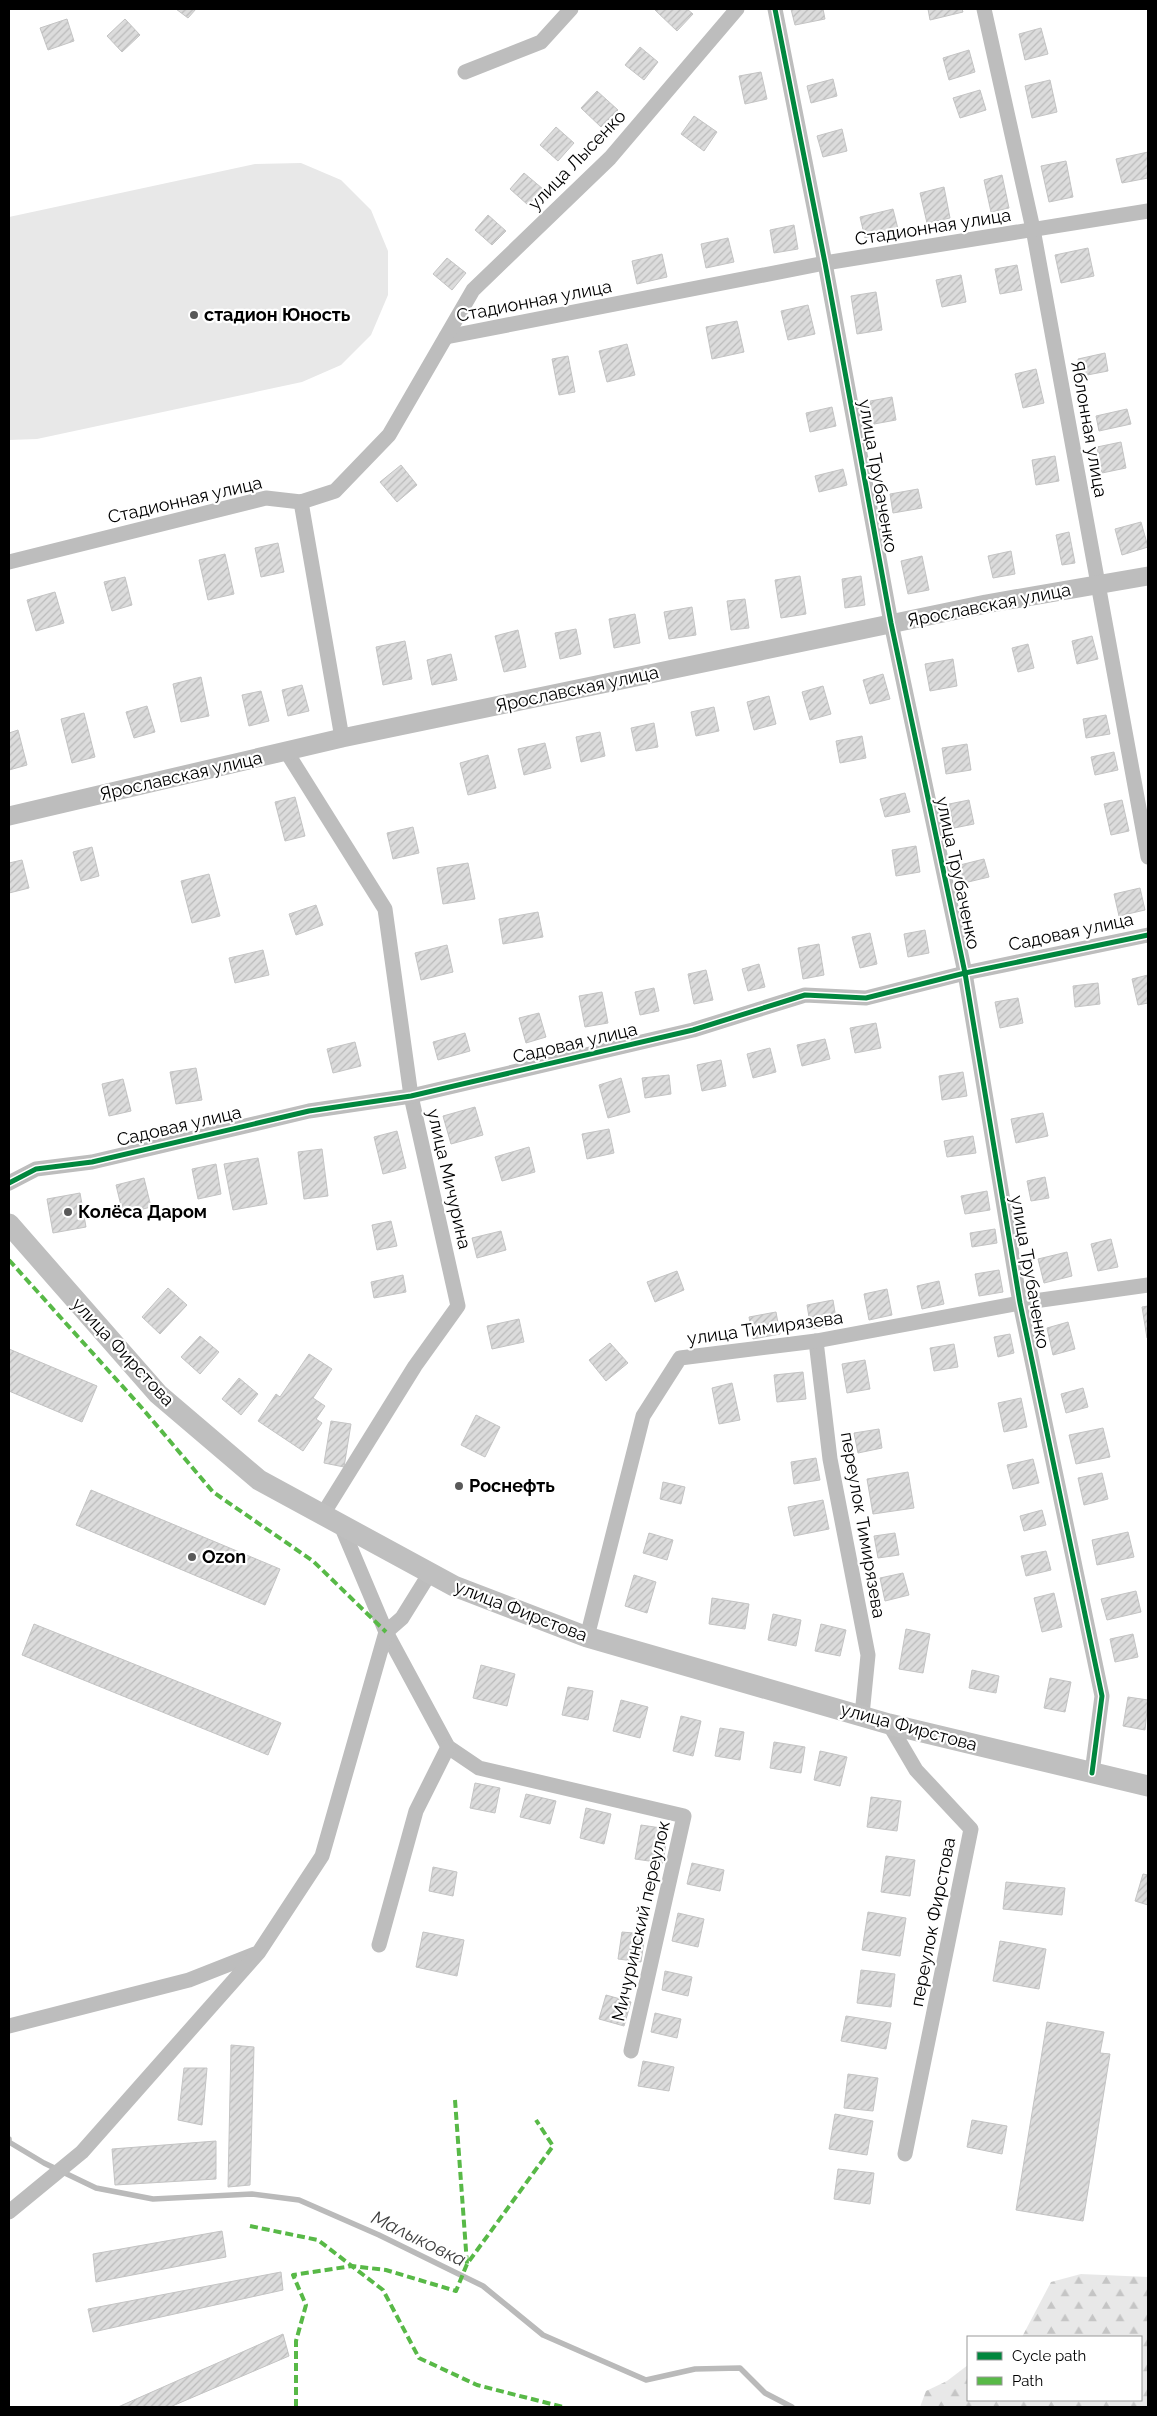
<svg xmlns="http://www.w3.org/2000/svg" width="1157" height="2416" font-family="Raleway,sans-serif">
	<style>
		.forest { fill: url(#forest-firs) }
		.pitch { fill: #e8e8e8 }
		.lines { fill: none; stroke-linecap: round; stroke-linejoin: round }
		.stream { stroke: #bababa; stroke-width: 5.5 }
		.building { fill: url(#building-hatch); stroke: #c4c4c4 }
		.minor { stroke: #bdbdbd; stroke-width: 15 }
		.tertiary { stroke: #bdbdbd; stroke-width: 19 }
		.secondary { stroke: #bfbfbf; stroke-width: 21 }
		.quiet { stroke: #58b947; stroke-width: 4; stroke-dasharray: 8 4; stroke-linecap: butt }
		.cycleway-casing { stroke: #fff; stroke-width: 8 }
		.cycleway { stroke: #00873e; stroke-width: 5 }
		.poi-dot { fill: #595959; stroke: #fff; stroke-width: 2 }
		.labels { text-anchor: middle; stroke-width: 4.5; stroke-linejoin: round; paint-order: stroke }
		.street-label { font-size: 18px; fill: #000; stroke: #fff }
		.poi-label { font-size: 18px; font-weight: bold; fill: #000; stroke: #fff; text-anchor: start }
		.water-label { font-size: 19px; font-style: italic; fill: #3e3e3e; stroke: #fff }
	</style>
	<defs>
		<pattern id="forest-firs" width="22" height="20" patternUnits="userSpaceOnUse" patternTransform="scale(1.25)"><rect width="22" height="20" fill="#e8e8e8"/><path d="M5 1l3.5 6h-7zM16 11l3.5 6h-7z" fill="#c5c5c5"/></pattern>
		<pattern id="building-hatch" width="6" height="6" patternUnits="userSpaceOnUse" patternTransform="scale(1.25)"><rect width="6" height="6" fill="#dcdcdc"/><path d="M-1 1l2-2M0 6l6-6M5 7l2-2" fill="none" stroke="#bbb"/></pattern>
	</defs>
	<rect width="100%" height="100%" fill="#fff"/>
	<polygon class="forest" points="1081,2274 1148,2277 1148,2407 920,2407 926,2391 947,2381 968,2365 968,2400 1141,2400 1141,2337 1022,2337 1051,2282"/>
	<polygon class="pitch" points="301,163 341,180 371,210 388,251 388,295 371,335 341,365 302,382 37,439 9,440 9,217 255,164"/>
	<g class="lines">
		<polyline class="stream" points="9,2139 9,2142 44,2163 96,2188 153,2199 252,2194 299,2200 379,2235 483,2286 543,2335 646,2380 695,2369 740,2368 765,2393 792,2407"/>
	</g>
	<g class="building">
		<polygon points="176,9 196,9 188,18"/>
		<polygon points="657,9 687,9 693,14 677,31 655,10"/>
		<polygon points="791,9 823,9 825,19 795,25"/>
		<polygon points="928,9 962,9 963,12 930,20"/>
		<polygon points="67,19 74,41 48,50 40,28"/>
		<polygon points="125,19 140,35 122,52 107,36"/>
		<polygon points="1041,28 1048,54 1025,60 1019,34"/>
		<polygon points="640,47 658,62 644,80 625,65"/>
		<polygon points="969,50 975,72 949,80 943,58"/>
		<polygon points="761,72 767,99 745,104 739,76"/>
		<polygon points="833,79 837,96 811,103 807,86"/>
		<polygon points="1050,80 1057,112 1032,118 1025,86"/>
		<polygon points="980,90 986,110 960,118 953,98"/>
		<polygon points="597,91 618,110 601,127 581,108"/>
		<polygon points="694,116 717,132 704,151 681,134"/>
		<polygon points="556,127 574,143 558,161 540,145"/>
		<polygon points="842,129 847,151 823,157 817,136"/>
		<polygon points="1148,152 1148,178 1122,183 1116,159"/>
		<polygon points="1066,161 1073,197 1049,202 1041,166"/>
		<polygon points="524,173 543,189 528,205 510,189"/>
		<polygon points="1002,175 1009,208 991,212 984,180"/>
		<polygon points="944,187 950,218 927,223 920,193"/>
		<polygon points="893,209 898,229 865,238 860,217"/>
		<polygon points="488,215 506,231 492,245 475,230"/>
		<polygon points="794,225 798,249 774,253 770,230"/>
		<polygon points="728,238 734,262 706,268 701,244"/>
		<polygon points="1088,248 1094,276 1061,283 1055,255"/>
		<polygon points="662,254 667,277 637,284 632,261"/>
		<polygon points="447,258 466,273 452,290 433,274"/>
		<polygon points="1017,265 1022,290 1000,294 995,269"/>
		<polygon points="961,275 966,302 942,307 936,280"/>
		<polygon points="876,292 882,330 857,334 851,296"/>
		<polygon points="808,305 815,334 788,340 781,311"/>
		<polygon points="737,321 744,352 712,359 706,327"/>
		<polygon points="627,344 635,375 607,382 599,351"/>
		<polygon points="1105,353 1108,371 1082,376 1078,359"/>
		<polygon points="568,356 575,392 559,395 552,359"/>
		<polygon points="1036,369 1044,403 1023,408 1015,374"/>
		<polygon points="892,397 896,420 874,424 870,401"/>
		<polygon points="832,407 836,426 810,432 806,413"/>
		<polygon points="1127,409 1131,424 1099,431 1096,416"/>
		<polygon points="1121,442 1126,468 1102,473 1097,447"/>
		<polygon points="1055,456 1059,481 1036,485 1032,460"/>
		<polygon points="401,465 417,485 397,502 380,482"/>
		<polygon points="843,469 847,485 819,492 815,476"/>
		<polygon points="918,489 922,508 893,513 890,494"/>
		<polygon points="1141,522 1148,547 1122,555 1115,529"/>
		<polygon points="1069,532 1075,563 1062,565 1056,535"/>
		<polygon points="278,543 284,572 261,577 255,548"/>
		<polygon points="1011,551 1015,574 993,578 988,556"/>
		<polygon points="225,554 234,594 208,600 199,560"/>
		<polygon points="922,556 929,590 908,594 901,561"/>
		<polygon points="800,576 806,614 781,618 775,580"/>
		<polygon points="861,576 865,605 845,608 842,579"/>
		<polygon points="125,577 132,605 112,611 104,582"/>
		<polygon points="55,592 64,623 36,631 27,600"/>
		<polygon points="745,599 749,628 731,630 727,601"/>
		<polygon points="692,607 696,635 669,639 664,612"/>
		<polygon points="635,614 640,643 614,648 609,619"/>
		<polygon points="576,629 581,654 560,659 555,633"/>
		<polygon points="518,630 526,667 504,672 495,636"/>
		<polygon points="1092,636 1098,659 1077,664 1072,641"/>
		<polygon points="405,641 412,679 383,685 376,647"/>
		<polygon points="1028,644 1034,668 1018,672 1012,648"/>
		<polygon points="451,654 457,680 432,685 427,660"/>
		<polygon points="953,659 957,686 930,691 925,664"/>
		<polygon points="883,674 890,699 870,704 863,680"/>
		<polygon points="201,677 209,716 181,722 173,684"/>
		<polygon points="302,685 309,711 288,716 282,690"/>
		<polygon points="823,686 831,714 810,720 802,692"/>
		<polygon points="261,691 269,721 249,726 242,695"/>
		<polygon points="769,696 776,724 754,730 747,702"/>
		<polygon points="147,706 155,732 134,738 126,712"/>
		<polygon points="714,707 719,731 696,736 691,712"/>
		<polygon points="84,713 95,757 72,763 61,719"/>
		<polygon points="1106,715 1110,734 1086,738 1083,719"/>
		<polygon points="654,723 658,747 636,751 631,728"/>
		<polygon points="18,730 27,765 9,770 9,733"/>
		<polygon points="600,732 605,756 581,762 576,737"/>
		<polygon points="862,736 866,758 840,763 836,741"/>
		<polygon points="545,743 551,768 524,775 518,749"/>
		<polygon points="967,744 971,770 946,774 942,748"/>
		<polygon points="1114,752 1118,770 1095,775 1091,757"/>
		<polygon points="488,755 496,788 468,795 460,763"/>
		<polygon points="905,793 910,812 885,817 880,799"/>
		<polygon points="295,797 305,836 285,841 275,802"/>
		<polygon points="969,800 974,824 954,828 949,804"/>
		<polygon points="1122,800 1129,831 1111,835 1104,804"/>
		<polygon points="413,827 419,853 393,859 387,833"/>
		<polygon points="916,846 920,872 896,876 892,850"/>
		<polygon points="92,847 99,876 81,881 73,852"/>
		<polygon points="984,859 989,877 964,883 960,865"/>
		<polygon points="22,860 29,888 9,893 9,863"/>
		<polygon points="468,863 475,899 443,904 437,868"/>
		<polygon points="209,874 220,916 192,923 181,881"/>
		<polygon points="1140,888 1145,910 1119,916 1114,894"/>
		<polygon points="316,905 323,925 296,935 289,914"/>
		<polygon points="538,912 543,937 503,944 499,919"/>
		<polygon points="925,930 929,953 908,957 904,934"/>
		<polygon points="870,933 877,964 860,968 852,937"/>
		<polygon points="819,944 824,975 803,979 798,948"/>
		<polygon points="447,945 453,972 421,980 415,953"/>
		<polygon points="263,950 269,975 235,983 229,958"/>
		<polygon points="759,964 765,987 748,991 742,969"/>
		<polygon points="706,970 713,1000 694,1004 688,974"/>
		<polygon points="1148,975 1148,1003 1138,1005 1132,979"/>
		<polygon points="1098,983 1100,1004 1075,1007 1073,986"/>
		<polygon points="654,988 659,1011 640,1015 635,992"/>
		<polygon points="602,992 608,1023 585,1027 579,996"/>
		<polygon points="1018,998 1023,1023 1000,1028 995,1002"/>
		<polygon points="539,1013 546,1037 526,1043 519,1018"/>
		<polygon points="876,1023 881,1048 855,1053 850,1028"/>
		<polygon points="465,1033 470,1051 438,1060 433,1042"/>
		<polygon points="825,1039 830,1059 802,1066 797,1045"/>
		<polygon points="355,1042 361,1066 333,1073 327,1049"/>
		<polygon points="770,1048 776,1072 753,1078 747,1054"/>
		<polygon points="721,1060 726,1086 702,1091 697,1065"/>
		<polygon points="196,1068 202,1100 176,1104 170,1072"/>
		<polygon points="963,1072 967,1096 942,1100 939,1076"/>
		<polygon points="669,1075 671,1094 645,1098 642,1078"/>
		<polygon points="621,1078 630,1112 608,1118 599,1085"/>
		<polygon points="123,1079 131,1111 109,1116 102,1084"/>
		<polygon points="475,1107 483,1135 451,1144 443,1116"/>
		<polygon points="1043,1113 1048,1136 1016,1143 1011,1119"/>
		<polygon points="609,1129 614,1153 587,1159 582,1134"/>
		<polygon points="397,1131 406,1168 383,1174 374,1137"/>
		<polygon points="973,1136 976,1153 947,1157 944,1141"/>
		<polygon points="529,1147 535,1172 502,1181 495,1157"/>
		<polygon points="322,1149 328,1196 304,1199 298,1152"/>
		<polygon points="258,1158 267,1204 233,1210 224,1164"/>
		<polygon points="216,1164 221,1194 198,1199 192,1169"/>
		<polygon points="1045,1177 1049,1198 1031,1201 1027,1181"/>
		<polygon points="144,1178 151,1207 123,1214 116,1185"/>
		<polygon points="987,1191 990,1210 965,1214 961,1196"/>
		<polygon points="80,1193 86,1227 53,1233 47,1199"/>
		<polygon points="391,1221 397,1246 377,1250 372,1225"/>
		<polygon points="995,1229 997,1243 972,1247 970,1233"/>
		<polygon points="501,1231 506,1250 477,1258 472,1238"/>
		<polygon points="1111,1239 1118,1267 1098,1271 1091,1244"/>
		<polygon points="1067,1252 1072,1276 1044,1283 1038,1259"/>
		<polygon points="999,1270 1003,1292 979,1296 975,1274"/>
		<polygon points="677,1271 684,1290 655,1302 647,1282"/>
		<polygon points="403,1275 406,1292 374,1298 371,1282"/>
		<polygon points="939,1281 944,1304 922,1309 917,1286"/>
		<polygon points="168,1288 187,1305 160,1334 142,1317"/>
		<polygon points="887,1289 892,1315 869,1320 864,1294"/>
		<polygon points="833,1300 837,1325 811,1329 807,1305"/>
		<polygon points="1148,1306 1148,1338 1147,1338 1142,1307"/>
		<polygon points="776,1312 780,1334 753,1339 749,1317"/>
		<polygon points="519,1319 524,1342 492,1349 487,1326"/>
		<polygon points="1068,1322 1075,1349 1053,1355 1047,1328"/>
		<polygon points="1010,1334 1014,1353 998,1357 994,1337"/>
		<polygon points="200,1336 219,1352 200,1374 181,1357"/>
		<polygon points="610,1343 628,1363 606,1381 589,1360"/>
		<polygon points="954,1344 958,1367 934,1371 930,1348"/>
		<polygon points="9,1349 97,1386 82,1422 9,1391"/>
		<polygon points="309,1354 332,1369 313,1398 325,1406 316,1419 322,1423 303,1451 258,1421 276,1394 280,1397"/>
		<polygon points="865,1360 870,1389 847,1393 842,1364"/>
		<polygon points="803,1372 806,1399 777,1402 774,1375"/>
		<polygon points="239,1378 258,1394 241,1415 222,1399"/>
		<polygon points="732,1383 740,1420 719,1424 712,1388"/>
		<polygon points="1083,1388 1088,1407 1066,1413 1061,1394"/>
		<polygon points="1021,1398 1027,1427 1004,1432 998,1403"/>
		<polygon points="476,1415 500,1427 485,1457 461,1445"/>
		<polygon points="331,1421 351,1424 344,1467 324,1463"/>
		<polygon points="1103,1428 1110,1457 1076,1464 1069,1435"/>
		<polygon points="879,1429 882,1448 858,1453 854,1433"/>
		<polygon points="816,1458 820,1480 794,1484 791,1462"/>
		<polygon points="1033,1459 1039,1483 1013,1489 1007,1465"/>
		<polygon points="908,1472 914,1508 873,1514 867,1479"/>
		<polygon points="1102,1473 1108,1499 1084,1505 1078,1478"/>
		<polygon points="663,1482 685,1487 681,1504 660,1499"/>
		<polygon points="91,1490 280,1569 265,1605 76,1525"/>
		<polygon points="823,1500 829,1529 794,1536 788,1507"/>
		<polygon points="1042,1510 1046,1525 1024,1531 1020,1516"/>
		<polygon points="1128,1532 1134,1557 1097,1565 1092,1540"/>
		<polygon points="649,1533 673,1540 667,1560 643,1553"/>
		<polygon points="895,1533 899,1555 878,1558 874,1536"/>
		<polygon points="1046,1551 1051,1570 1026,1576 1021,1556"/>
		<polygon points="903,1573 909,1595 885,1601 880,1578"/>
		<polygon points="634,1575 656,1582 647,1613 625,1606"/>
		<polygon points="1136,1591 1141,1612 1107,1620 1101,1599"/>
		<polygon points="1054,1593 1062,1627 1042,1632 1034,1598"/>
		<polygon points="712,1598 749,1604 745,1629 709,1624"/>
		<polygon points="773,1614 801,1620 796,1646 768,1640"/>
		<polygon points="34,1624 281,1723 268,1755 22,1655"/>
		<polygon points="821,1624 846,1630 840,1656 815,1651"/>
		<polygon points="906,1629 930,1634 923,1673 899,1669"/>
		<polygon points="1133,1634 1138,1657 1115,1662 1110,1639"/>
		<polygon points="481,1665 515,1674 507,1706 473,1698"/>
		<polygon points="972,1670 999,1676 996,1693 969,1688"/>
		<polygon points="1050,1678 1071,1682 1065,1712 1044,1708"/>
		<polygon points="568,1687 593,1691 588,1720 562,1715"/>
		<polygon points="1128,1697 1148,1700 1145,1730 1123,1726"/>
		<polygon points="621,1700 648,1707 640,1738 613,1731"/>
		<polygon points="681,1716 701,1721 693,1756 673,1751"/>
		<polygon points="720,1728 744,1732 740,1760 715,1756"/>
		<polygon points="774,1742 805,1747 801,1773 770,1768"/>
		<polygon points="820,1751 847,1757 840,1786 814,1780"/>
		<polygon points="475,1783 500,1788 495,1813 470,1808"/>
		<polygon points="526,1794 556,1801 550,1824 520,1817"/>
		<polygon points="871,1797 901,1801 897,1831 867,1827"/>
		<polygon points="586,1808 611,1814 604,1844 580,1838"/>
		<polygon points="641,1825 668,1829 663,1863 635,1859"/>
		<polygon points="886,1856 915,1860 910,1896 881,1892"/>
		<polygon points="692,1863 724,1870 720,1891 687,1884"/>
		<polygon points="433,1867 457,1872 453,1896 429,1891"/>
		<polygon points="1143,1874 1148,1875 1148,1905 1135,1901"/>
		<polygon points="1006,1882 1065,1888 1062,1915 1003,1909"/>
		<polygon points="868,1912 906,1918 900,1956 862,1950"/>
		<polygon points="678,1913 704,1919 698,1947 672,1941"/>
		<polygon points="423,1932 464,1940 457,1976 416,1967"/>
		<polygon points="622,1932 645,1934 641,1962 618,1959"/>
		<polygon points="1000,1941 1046,1949 1039,1989 993,1981"/>
		<polygon points="861,1970 895,1974 891,2007 857,2003"/>
		<polygon points="665,1971 692,1977 688,1996 662,1990"/>
		<polygon points="606,1995 631,2002 624,2026 599,2019"/>
		<polygon points="655,2013 681,2019 677,2038 651,2032"/>
		<polygon points="846,2016 891,2023 886,2049 841,2041"/>
		<polygon points="1047,2022 1104,2032 1100,2053 1110,2054 1083,2221 1016,2210"/>
		<polygon points="231,2045 254,2047 250,2185 228,2187"/>
		<polygon points="643,2061 674,2067 669,2091 638,2086"/>
		<polygon points="184,2068 207,2068 202,2125 178,2120"/>
		<polygon points="848,2074 878,2078 873,2111 844,2108"/>
		<polygon points="835,2114 873,2121 867,2155 829,2149"/>
		<polygon points="972,2120 1007,2126 1002,2154 967,2147"/>
		<polygon points="216,2141 216,2179 115,2185 112,2149"/>
		<polygon points="838,2169 874,2173 870,2204 834,2199"/>
		<polygon points="222,2231 226,2257 96,2282 93,2254"/>
		<polygon points="281,2272 283,2290 93,2332 88,2309"/>
		<polygon points="283,2334 289,2356 170,2407 118,2407"/>
	</g>
	<g class="lines">
		<g class="minor">
			<polyline points="775,9 825,263 891,623 965,973 1020,1303 1102,1696 1092,1773"/>
			<polyline points="984,9 1033,229 1148,857"/>
			<polyline points="465,72 541,42 571,9"/>
			<polyline points="446,337 825,263 1148,211"/>
			<polyline points="301,502 342,738"/>
			<polyline points="9,562 266,498 301,502 335,491 389,435 473,290 610,158 737,9"/>
			<polyline points="286,751 385,909 411,1096 458,1306 415,1366 323,1514"/>
			<polyline points="9,1183 36,1169 92,1162 309,1111 411,1096 693,1030 805,995 866,998 965,973 1148,935"/>
			<polyline points="816,1341 830,1459 868,1655 862,1715"/>
			<polyline points="340,1523 386,1632 448,1747 479,1768 684,1816 631,2051"/>
			<polyline points="587,1637 643,1416 680,1358 816,1341 1020,1303 1148,1285"/>
			<polyline points="889,1724 916,1770 971,1829 905,2154"/>
			<polyline points="379,1945 416,1811 448,1747"/>
			<polyline points="9,2026 189,1980 255,1954"/>
			<polyline points="9,2212 82,2152 259,1952 322,1856 386,1632 402,1618 430,1573"/>
		</g>
		<polyline class="tertiary" points="9,816 342,738 986,604 1148,576"/>
		<polyline class="secondary" points="9,1224 158,1394 259,1480 454,1586 587,1637 889,1724 1148,1786"/>
		<g class="quiet">
			<polyline points="9,1260 142,1408 213,1492 313,1561 386,1632"/>
			<polyline points="455,2100 467,2264"/>
			<polyline points="250,2226 318,2240 383,2290 419,2358 477,2385 563,2407"/>
			<polyline points="296,2407 296,2341 306,2305 293,2275 352,2266 386,2270 456,2291 467,2264 553,2146 536,2120"/>
		</g>
		<defs>
			<g id="cycleway">
				<polyline points="775,9 825,263 891,623 965,973 1020,1303 1102,1696 1092,1773"/>
				<polyline points="9,1183 36,1169 92,1162 309,1111 411,1096 693,1030 805,995 866,998 965,973 1148,935"/>
			</g>
		</defs>
		<use href="#cycleway" class="cycleway-casing"/>
		<use href="#cycleway" class="cycleway"/>
	</g>
	<g class="poi-dot">
		<circle cx="194" cy="315" r="5"/>
		<circle cx="68" cy="1212" r="5"/>
		<circle cx="459" cy="1486" r="5"/>
		<circle cx="192" cy="1557" r="5"/>
	</g>
	<g class="labels">
		<g class="street-label">
			<text transform="translate(577 160) rotate(-46)" y="6">улица Лысенко</text>
			<text transform="translate(933 227) rotate(-9)" y="6">Стадионная улица</text>
			<text transform="translate(534 301) rotate(-11)" y="6">Стадионная улица</text>
			<text transform="translate(1089 429) rotate(80)" y="6">Яблонная улица</text>
			<text transform="translate(878 476) rotate(80)" y="6">улица Трубаченко</text>
			<text transform="translate(185 500) rotate(-13)" y="6">Стадионная улица</text>
			<text transform="translate(989 605) rotate(-11)" y="6">Ярославская улица</text>
			<text transform="translate(577 689) rotate(-12)" y="6">Ярославская улица</text>
			<text transform="translate(181 776) rotate(-13)" y="6">Ярославская улица</text>
			<text transform="translate(958 873) rotate(78)" y="6">улица Трубаченко</text>
			<text transform="translate(1071 932) rotate(-12)" y="6">Садовая улица</text>
			<text transform="translate(575 1043) rotate(-13)" y="6">Садовая улица</text>
			<text transform="translate(179 1126) rotate(-13)" y="6">Садовая улица</text>
			<text transform="translate(449 1179) rotate(77)" y="6">улица Мичурина</text>
			<text transform="translate(1030 1272) rotate(80)" y="6">улица Трубаченко</text>
			<text transform="translate(765 1328) rotate(-8)" y="6">улица Тимирязева</text>
			<text transform="translate(123 1352) rotate(47)" y="6">улица Фирстова</text>
			<text transform="translate(863 1525) rotate(80)" y="6">переулок Тимирязева</text>
			<text transform="translate(521 1611) rotate(21)" y="6">улица Фирстова</text>
			<text transform="translate(909 1727) rotate(15)" y="6">улица Фирстова</text>
			<text transform="translate(641 1921) rotate(-77)" y="6">Мичуринский переулок</text>
			<text transform="translate(933 1922) rotate(-79)" y="6">переулок Фирстова</text>
		</g>
		<g class="poi-label">
			<text x="204" y="321">стадион Юность</text>
			<text x="78" y="1218">Колёса Даром</text>
			<text x="469" y="1492">Роснефть</text>
			<text x="202" y="1563">Ozon</text>
		</g>
		<g class="water-label">
			<text transform="translate(419 2238) rotate(26)" y="7">Малыковка</text>
		</g>
	</g>
	<rect width="1157" height="2416" fill="none" stroke="#000000" stroke-width="20"/>
	<rect x="967" y="2336" width="175" height="65" fill="#ffffff" stroke="#999999"/>
	<rect x="977" y="2352" width="25" height="8" fill="#00873e" stroke="#999999"/>
	<text x="1012" y="2361" font-size="15" fill="#000000">Cycle path</text>
	<rect x="977" y="2377" width="25" height="8" fill="#58b947" stroke="#999999"/>
	<text x="1012" y="2386" font-size="15" fill="#000000">Path</text>
</svg>
